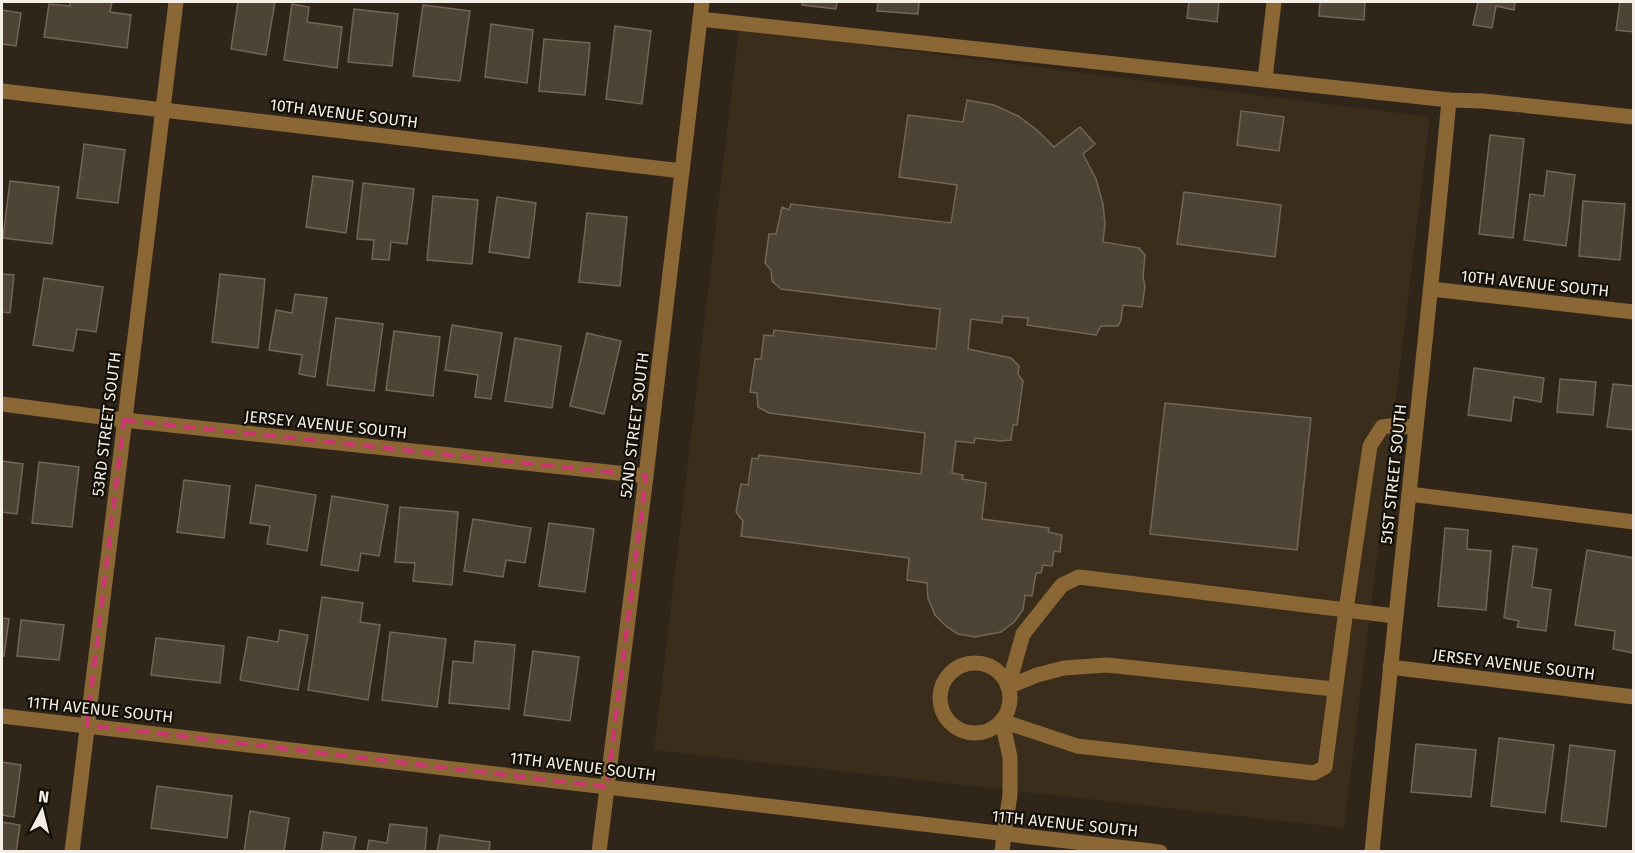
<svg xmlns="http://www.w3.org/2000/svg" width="1635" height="853" font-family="'Fira Sans',sans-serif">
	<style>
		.built { fill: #3b2d1b }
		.building { fill: #4e4436; stroke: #716658; stroke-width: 1.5 }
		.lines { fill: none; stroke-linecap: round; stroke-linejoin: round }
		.service { stroke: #8b6736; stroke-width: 15 }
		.minor { stroke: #8b6736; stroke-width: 15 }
		.tertiary { stroke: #8b6736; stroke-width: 15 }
		.marked { fill: none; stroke: #ca3870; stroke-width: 4.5; stroke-dasharray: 12 8; stroke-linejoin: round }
		.labels { text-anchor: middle; stroke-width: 4.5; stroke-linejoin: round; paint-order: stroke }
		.street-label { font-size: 16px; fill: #f5eee6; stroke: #130f09 }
	</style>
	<rect width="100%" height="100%" fill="#2f2518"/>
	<polygon class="built" points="739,29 1430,117 1344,828 654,750"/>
	<g class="building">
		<polygon points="70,2 112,2 110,12 131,15 127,48 44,37 49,4 70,6"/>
		<polygon points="238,2 275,2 266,55 231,49"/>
		<polygon points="803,2 837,2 836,9 802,5"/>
		<polygon points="878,2 919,2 918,14 877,11"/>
		<polygon points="1189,2 1219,2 1217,22 1187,18"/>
		<polygon points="1320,2 1365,2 1364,20 1319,16"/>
		<polygon points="1478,2 1515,2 1514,10 1496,6 1492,28 1473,25"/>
		<polygon points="1620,2 1634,2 1634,32 1616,30"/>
		<polygon points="292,4 309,7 307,22 342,27 337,68 284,60"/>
		<polygon points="423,5 470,11 460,81 413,76"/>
		<polygon points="354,9 398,14 392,66 348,62"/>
		<polygon points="2,10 21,13 16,46 2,44"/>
		<polygon points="491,24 533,30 527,83 485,77"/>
		<polygon points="615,26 651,31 642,104 606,99"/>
		<polygon points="544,39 590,43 585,95 539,91"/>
		<polygon points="967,100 994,105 1018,116 1037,130 1054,147 1080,127 1095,144 1083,154 1096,179 1103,204 1105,224 1103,242 1139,248 1145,255 1143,277 1145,287 1142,307 1123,305 1121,320 1118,326 1101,326 1096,335 1027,325 1028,318 1003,316 1002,323 971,319 968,349 1011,358 1019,366 1018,374 1023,381 1017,425 1013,425 1011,440 1000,441 975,438 974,443 956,441 952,473 963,475 962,479 986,483 982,519 1049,528 1048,532 1062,535 1060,552 1054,551 1052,566 1043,565 1041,573 1036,573 1032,596 1025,595 1023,610 1014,622 1001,632 975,637 958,634 947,627 935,615 928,598 927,583 907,580 909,558 741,536 743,521 736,512 741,484 748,485 752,458 758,459 759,455 921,474 925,433 769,413 758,407 757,393 750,392 755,359 761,359 764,335 773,336 774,330 936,349 940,309 781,289 772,281 771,270 765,263 769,234 776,234 782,207 789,210 791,204 951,223 957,185 899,177 908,115 963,122"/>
		<polygon points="1241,111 1284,117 1279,151 1237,145"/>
		<polygon points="1490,135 1524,139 1513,238 1479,234"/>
		<polygon points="84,144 125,150 118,203 77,198"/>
		<polygon points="1547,171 1575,175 1566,246 1524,240 1530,194 1544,196"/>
		<polygon points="313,176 353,181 346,233 306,227"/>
		<polygon points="10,181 59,187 52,244 3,238"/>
		<polygon points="363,183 414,189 407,244 391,242 389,260 372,259 374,240 357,239"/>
		<polygon points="1184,192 1281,205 1275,257 1177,244"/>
		<polygon points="433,196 478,200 472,264 427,260"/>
		<polygon points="497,197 536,203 529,258 489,252"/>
		<polygon points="1583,201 1625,204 1620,260 1579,256"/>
		<polygon points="587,213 627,217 620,286 579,282"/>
		<polygon points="2,274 14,275 10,313 2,312"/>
		<polygon points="220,274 265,279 258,348 212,342"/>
		<polygon points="44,278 103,287 96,332 77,329 73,351 33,345"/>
		<polygon points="295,294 327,298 315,377 299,374 302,355 269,350 276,310 292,313"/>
		<polygon points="336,318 383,324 374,391 327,385"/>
		<polygon points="452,325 502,333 491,399 475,397 478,375 445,370"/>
		<polygon points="394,331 440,337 433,396 386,390"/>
		<polygon points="587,333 621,341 604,414 570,406"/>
		<polygon points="515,338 561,346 552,408 505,401"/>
		<polygon points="1474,368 1544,378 1541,402 1514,397 1511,421 1468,415"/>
		<polygon points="1560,379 1596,382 1593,415 1557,412"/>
		<polygon points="1613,384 1634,386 1634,430 1607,427"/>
		<polygon points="1165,403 1311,418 1297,550 1150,534"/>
		<polygon points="2,461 23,464 17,514 2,512"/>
		<polygon points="39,462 79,467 72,527 32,523"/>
		<polygon points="184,480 230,486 224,538 177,532"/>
		<polygon points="256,485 316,495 307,551 267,544 270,526 250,523"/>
		<polygon points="332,496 388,505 379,556 361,553 358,571 321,565"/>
		<polygon points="400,507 458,512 452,585 413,581 415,563 395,562"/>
		<polygon points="473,519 531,528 525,563 506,560 503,577 464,571"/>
		<polygon points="549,523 594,529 585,592 539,586"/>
		<polygon points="1445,528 1468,530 1467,549 1491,551 1486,610 1438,606"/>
		<polygon points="1513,546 1537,549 1532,587 1551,590 1546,631 1517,627 1519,621 1504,618"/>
		<polygon points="1587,550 1634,558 1633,653 1613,649 1615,631 1575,625"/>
		<polygon points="322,597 363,603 360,622 380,625 368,700 308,690"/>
		<polygon points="2,618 9,619 4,656 2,655"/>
		<polygon points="21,620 64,625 59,660 17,656"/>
		<polygon points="280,630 308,635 298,690 240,680 248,637 278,642"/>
		<polygon points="390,632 446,639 437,707 382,700"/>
		<polygon points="156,638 224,646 220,683 151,675"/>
		<polygon points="475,641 515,645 509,709 449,703 453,661 473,663"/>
		<polygon points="533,651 579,657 570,721 524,715"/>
		<polygon points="1499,738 1554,745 1545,813 1491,806"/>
		<polygon points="1416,744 1476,750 1471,797 1411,792"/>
		<polygon points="1570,745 1615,751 1606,827 1561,821"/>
		<polygon points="2,762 21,765 14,817 2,815"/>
		<polygon points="157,786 232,796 227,838 151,828"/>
		<polygon points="250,811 289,818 284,852 244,852"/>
		<polygon points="2,822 20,825 16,852 2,852"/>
		<polygon points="390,824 427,828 425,852 367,852 369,840 387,843"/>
		<polygon points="324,832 356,837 353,852 321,852"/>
		<polygon points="440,835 490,842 489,852 437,852"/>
	</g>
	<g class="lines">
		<g class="service">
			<polyline points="700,19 1449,100 1483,101 1634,117"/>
			<polyline points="1409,494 1634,522"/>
			<circle cx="975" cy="698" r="35"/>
			<polyline points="1008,687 1023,634 1062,585 1079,577 1346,610 1370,446 1382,427 1397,425 1416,428"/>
			<polyline points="1008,687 1037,675 1064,668 1107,665 1334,689"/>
			<polyline points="1002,721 1077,746 1314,773 1325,767 1346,610 1395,616"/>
			<polyline points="1002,721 1010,757 1010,795 1004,834"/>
		</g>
		<g class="minor">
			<polyline points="1265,79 1274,2"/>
			<polyline points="2,91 682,171"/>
			<polyline points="1431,289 1634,312"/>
			<polyline points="2,404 124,420 646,476"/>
			<polyline points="1390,667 1634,697"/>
			<polyline points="72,852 176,2"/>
			<polyline points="599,852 646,476 702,2"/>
			<polyline points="1002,852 1004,834"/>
			<path d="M 1372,852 C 1396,601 1426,351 1449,100"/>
		</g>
		<polyline class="tertiary" points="2,716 1160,852"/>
	</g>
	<path class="marked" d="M 124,420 L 646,476 L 607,787 L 87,725 Z"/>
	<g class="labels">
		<g class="street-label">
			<text transform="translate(344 113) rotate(7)" y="6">10TH AVENUE SOUTH</text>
			<text transform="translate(1535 283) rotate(6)" y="6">10TH AVENUE SOUTH</text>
			<text transform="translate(106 424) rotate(-83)" y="6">53RD STREET SOUTH</text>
			<text transform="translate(326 424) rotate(6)" y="6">JERSEY AVENUE SOUTH</text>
			<text transform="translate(634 425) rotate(-83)" y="6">52ND STREET SOUTH</text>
			<text transform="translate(1393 474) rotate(-84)" y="6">51ST STREET SOUTH</text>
			<text transform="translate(1514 664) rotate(7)" y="6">JERSEY AVENUE SOUTH</text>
			<text transform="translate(100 709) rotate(6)" y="6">11TH AVENUE SOUTH</text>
			<text transform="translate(583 766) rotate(7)" y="6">11TH AVENUE SOUTH</text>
			<text transform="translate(1065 823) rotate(6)" y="6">11TH AVENUE SOUTH</text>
		</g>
	</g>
	<rect width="1635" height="853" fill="none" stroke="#f5eee6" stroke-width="6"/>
	<g transform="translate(42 811) rotate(7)" stroke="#130f09" stroke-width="4.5" paint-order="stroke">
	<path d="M0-4.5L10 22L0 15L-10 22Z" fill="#f5eee6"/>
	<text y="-9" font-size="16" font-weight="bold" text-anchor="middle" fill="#f5eee6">N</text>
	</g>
</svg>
